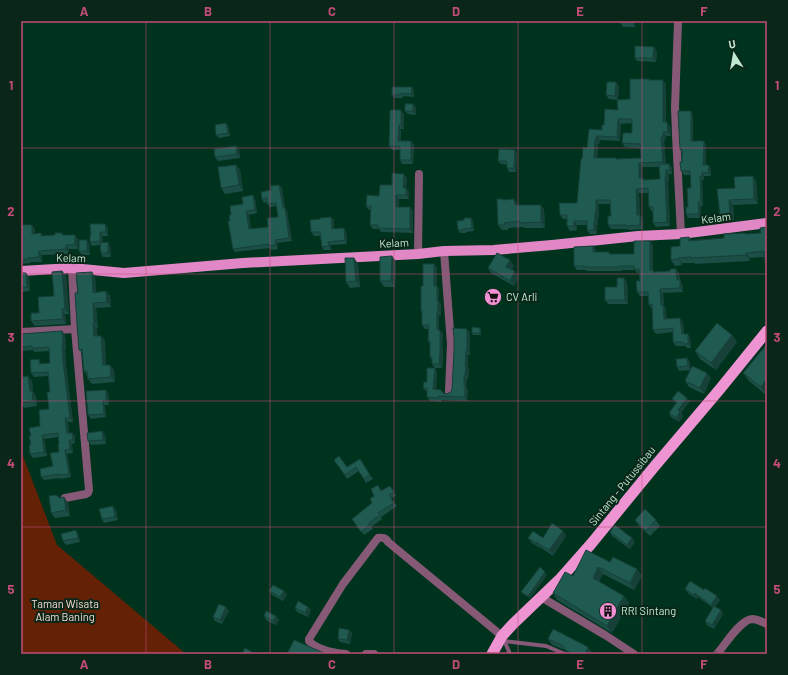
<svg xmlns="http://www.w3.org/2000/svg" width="788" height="675" font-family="Barlow,sans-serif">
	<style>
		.green { fill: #652106 }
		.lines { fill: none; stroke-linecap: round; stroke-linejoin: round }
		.service { stroke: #865a77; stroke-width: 4 }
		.minor { stroke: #865a77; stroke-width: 8 }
		.primary { stroke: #e187c5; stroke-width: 10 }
		.trunk { stroke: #ee94d2; stroke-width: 11 }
		.wall { fill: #1b4e45; fill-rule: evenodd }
		.shaded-wall { fill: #164038 }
		.building { fill: #1f5b50; stroke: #164038; fill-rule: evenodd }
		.grid { fill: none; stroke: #c14c78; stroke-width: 1; stroke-opacity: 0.55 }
		.labels { text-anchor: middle; stroke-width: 4; stroke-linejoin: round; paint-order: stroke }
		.street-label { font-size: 11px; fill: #bfe8d0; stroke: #0a2619 }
		.poi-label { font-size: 11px; fill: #bfe8d0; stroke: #0a2619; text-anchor: start }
		.park-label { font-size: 11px; fill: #fadbd1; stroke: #0a2619 }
		.neatline { fill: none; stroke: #c14c78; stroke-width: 1.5 }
		.grid-label { font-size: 13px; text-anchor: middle; font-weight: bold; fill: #c14c78 }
	</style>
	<rect width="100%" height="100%" fill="#00331e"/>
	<polygon class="green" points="21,451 57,545 186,654 21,654"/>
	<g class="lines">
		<g class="service">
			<polyline points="504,640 510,654"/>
			<polyline points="504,641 546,646 565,654"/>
		</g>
		<g class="minor">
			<polyline points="678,21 675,107 676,135 681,234"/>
			<polyline points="444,251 451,344 449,392"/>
			<polyline points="418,254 419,174"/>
			<polyline points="21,332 75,329"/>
			<polyline points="65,498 86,494 88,493 89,490 75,329 72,268"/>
			<polyline points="541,597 605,635 634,654"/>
			<path d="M 346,654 C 334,653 318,650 309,641 L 309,639 L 343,584 L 378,538 C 382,537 386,538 388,542 L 502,636"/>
			<polyline points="366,654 374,654"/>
			<path d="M 717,654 C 725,645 740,620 752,619 C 757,619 762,622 767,624"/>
		</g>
		<polyline class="primary" points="21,271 72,268 124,273 243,263 418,254 444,251 494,250 552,245 638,236 681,234 767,223"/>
		<polyline class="trunk" points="492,654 502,636 513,624 561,578 591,544 654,467 720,389 767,331"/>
	</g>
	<g class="wall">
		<polygon points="619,21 635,21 635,27 623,27"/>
		<polygon points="657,51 656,62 637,61 635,58"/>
		<path d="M 650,80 L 666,84 L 666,122 L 667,122 L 670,127 L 671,136 L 666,136 L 665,141 L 664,141 L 666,164 L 669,164 L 672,168 L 672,174 L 669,174 L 669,181 L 668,181 L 670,226 L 656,227 L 653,223 L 653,211 L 652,212 L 649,207 L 648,193 L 639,193 L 640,215 L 643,219 L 643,229 L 629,230 L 628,229 L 611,229 L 608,225 L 611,216 L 611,204 L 599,204 L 599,217 L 598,217 L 598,225 L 597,225 L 597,234 L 590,234 L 587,230 L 587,225 L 577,225 L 577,230 L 570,231 L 567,226 L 567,219 L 563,219 L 560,215 L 577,203 L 582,159 L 587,148 L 602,130 L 604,125 L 618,110 ZM 632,123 L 632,133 L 622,143 L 625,147 L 641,148 L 641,158 L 617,159 L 597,158 L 598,144 L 599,144 L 600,140 L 620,141 L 621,124 ZM 642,167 L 659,167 L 660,179 L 644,180 L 642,178 Z"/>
		<polygon points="619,86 618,100 609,99 606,95"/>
		<polygon points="414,90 414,97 403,96 403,98 394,98 392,95"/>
		<polygon points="413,104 416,108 416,115 408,114 405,111"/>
		<polygon points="404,114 404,129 401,129 401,141 411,141 414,145 413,164 402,164 400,160 400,150 392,150 389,146"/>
		<polygon points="693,115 693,141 704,141 706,145 706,165 711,169 711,176 704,176 704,180 702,180 703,206 701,206 701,218 688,218 686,214 688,207 691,188 690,175 684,175 681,171 682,162 682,153 680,149"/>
		<polygon points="226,123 228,126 230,136 219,138 216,135"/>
		<polygon points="236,146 239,150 240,158 218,161 215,157"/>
		<polygon points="515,150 517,154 516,172 509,172 507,168 507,165 501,164 498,161"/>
		<polygon points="236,165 240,170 243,191 225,194 221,188"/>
		<polygon points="753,176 756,181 758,204 733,205 734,220 723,221 720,216 735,188"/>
		<polygon points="407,178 406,188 409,192 409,199 399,199 399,207 410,207 413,211 413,233 381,232 379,229 373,229 370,225 370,210 369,210 366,206 392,185"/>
		<polygon points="279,185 282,188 285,208 287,211 292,241 277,243 278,249 271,250 270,248 235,252 233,249 230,221 231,215 243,204 255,199 257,213 249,215 251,229 268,227 278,217 277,206 270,207 267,204 267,202 264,203 262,199 271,190"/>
		<polygon points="503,199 504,200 518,204 518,205 541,205 544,210 545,228 524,228 523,227 508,228 508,230 502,230 498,225"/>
		<polygon points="331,217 334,220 334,229 344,228 346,232 347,244 331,245 331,250 324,250 322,247 321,236 314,236 311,232 320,219"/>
		<polygon points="473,221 474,231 466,232 466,233 460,233 458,230"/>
		<polygon points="105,224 108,228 108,236 103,236 103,243 110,246 111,257 103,257 101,253 100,245 92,246 90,242 91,235"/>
		<polygon points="21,225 35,229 35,234 41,233 43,236 55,235 62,233 63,235 78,239 78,249 69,249 69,254 42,255 42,262 31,262 31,263 21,264"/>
		<polygon points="767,227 767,266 765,263 765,257 750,258 750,261 695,264 695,263 682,263 682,265 675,266 671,260 689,237 691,240 724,238 745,233 746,234 761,233"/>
		<polygon points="89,243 90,255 82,255 79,251"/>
		<polygon points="653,245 653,270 654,272 670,271 676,269 679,273 680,280 682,284 683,292 663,293 664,306 666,309 666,319 683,322 684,334 690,338 691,348 687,348 685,346 676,346 673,342 673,332 656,334 653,330 652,309 649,305 648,296 640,296 637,292 640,281 639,273 637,273 635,270 622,270 622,271 587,271 586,270 577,270 574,266 596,250 596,252 610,254 634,254"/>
		<polygon points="392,256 396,262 395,287 384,287 380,281"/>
		<polygon points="354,258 358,264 360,287 350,288 346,282"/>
		<polygon points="434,264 437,268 437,286 439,290 439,302 441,304 441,315 439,315 439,330 443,334 442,346 443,347 443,355 442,368 435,368 432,364 432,360 430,357 430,344 428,341 428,329 425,329 422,325 422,314 421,311 423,286"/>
		<polygon points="514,266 512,269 519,277 514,286 491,273 488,268"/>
		<polygon points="62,271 66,276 69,314 65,314 66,324 35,326 31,321 54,296"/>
		<polygon points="92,272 95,277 96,292 106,291 110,296 111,307 96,308 98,327 97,328 97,336 101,336 105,341 106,365 114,370 115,382 92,384 88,379 88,376 87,376 84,371 82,353 79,350"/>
		<polygon points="21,273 26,273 29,277 30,291 21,292"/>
		<polygon points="627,282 628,304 608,304 605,300 617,287"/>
		<polygon points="480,328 481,330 481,335 473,335 472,333"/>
		<polygon points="467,329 470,333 470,355 468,355 468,368 469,370 468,379 467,379 466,387 468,390 467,401 441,400 441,402 430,401 427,397 427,392 423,388 435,368 437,372 436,389 446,394 449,393 451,392 452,389 454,351"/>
		<polygon points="62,331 65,335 66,349 65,349 66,366 73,422 68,422 69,433 72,433 75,436 75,443 72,444 73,453 67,454 71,477 61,479 60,478 44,480 41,477 53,466 59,452 59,437 44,439 47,456 33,458 30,454 31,436 40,426 49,409 50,392 48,376 34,377 31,373 39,359 41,364 50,363 49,351 34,352 33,350 21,351 21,334"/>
		<polygon points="732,335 737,342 716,370 700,359 695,351"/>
		<polygon points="767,344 767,393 766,395 749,381 743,373"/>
		<polygon points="687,358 690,362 690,369 711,378 704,394 689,387 685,381 690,370 679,371 677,367"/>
		<polygon points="32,381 33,392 36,396 37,406 24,408 21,403"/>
		<polygon points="108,393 109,405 105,405 106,417 91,419 88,415"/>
		<polygon points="687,398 690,401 681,413 683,416 679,422 671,417 669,413 676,403 672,399"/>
		<polygon points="102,431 105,435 106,444 91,445 88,441"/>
		<polygon points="360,459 373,479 366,483 359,471 347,479 334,460 347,467"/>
		<polygon points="390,486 396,496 391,498 397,506 381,517 382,519 371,527 373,529 364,535 352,519 372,503 374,496 381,490"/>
		<polygon points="64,497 68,503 70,516 55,518 51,513 60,498"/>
		<polygon points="116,510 118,520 104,523 102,519"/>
		<polygon points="635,520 656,520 660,526 650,536 639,526"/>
		<polygon points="76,530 78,534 80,542 66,545 63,541"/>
		<polygon points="563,531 566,536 553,556 540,547 540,548 532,543 528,538 543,538"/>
		<polygon points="610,532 632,538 635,542 630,549 612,536"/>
		<polygon points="610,562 642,576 634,590 603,574 599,582 624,596 629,603 612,633 557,600 553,593 573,576"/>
		<polygon points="547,575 530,598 523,594 521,592"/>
		<polygon points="685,589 720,600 715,607 721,610 723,614 714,629 707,625 705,621 713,608 698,597 697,599 688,593"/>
		<polygon points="269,591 284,591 287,595 283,601 272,595"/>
		<polygon points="226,607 229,611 222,624 215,621 213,617"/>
		<polygon points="308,607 311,610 308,617 297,612 295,608"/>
		<polygon points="264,616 276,616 279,620 276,625 266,620"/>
		<polygon points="349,630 352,633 350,644 340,642 338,639"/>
		<polygon points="548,639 592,652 591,654 568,654 565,650 552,645"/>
	</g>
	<g class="shaded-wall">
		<polygon points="631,21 635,21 635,27"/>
		<polygon points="654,47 657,51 656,62 653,58"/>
		<polygon points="663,80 666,84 666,127 663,122"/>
		<polygon points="616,82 619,86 618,100 615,96"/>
		<polygon points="412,87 414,90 414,97 411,94"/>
		<polygon points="413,104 416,108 416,115 413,111"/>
		<polygon points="401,110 404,114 404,129 401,125"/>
		<polygon points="691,111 693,115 693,144 691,140"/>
		<polygon points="618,119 621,124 620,141 617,137"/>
		<polygon points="667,122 670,127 671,136 668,132"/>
		<polygon points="226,123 228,126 230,136 228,133"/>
		<polygon points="399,125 401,129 401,144 398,141"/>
		<polygon points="663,132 666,136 665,141 663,137"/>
		<polygon points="597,136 600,140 599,144 596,139"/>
		<polygon points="661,137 664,141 666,166 663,162"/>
		<polygon points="595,139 598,144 597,162 594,158"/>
		<polygon points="411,141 414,145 413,164 411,160"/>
		<polygon points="704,141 706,145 706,169 703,165"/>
		<polygon points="236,146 239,150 240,158 237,154"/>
		<polygon points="515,150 517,154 516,172 514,168"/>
		<polygon points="639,163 642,167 642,182 639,178"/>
		<polygon points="669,164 672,168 672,174 670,170"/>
		<polygon points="236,165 240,170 243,191 239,185"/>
		<polygon points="709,165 711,169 711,176 708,173"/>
		<polygon points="666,170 669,174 669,181 666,177"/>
		<polygon points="702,172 704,176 704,180 702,176"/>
		<polygon points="404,174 407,178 406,188 409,192 409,199 406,195 403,188"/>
		<polygon points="700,176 702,180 703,206 701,202"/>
		<polygon points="753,176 756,181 758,204 754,199"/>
		<polygon points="665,177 668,181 670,226 667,222"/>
		<polygon points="279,185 282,188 285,209 285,208 287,211 292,241 289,238"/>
		<polygon points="636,189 639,193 640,219 637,215"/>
		<polygon points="253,195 255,199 257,213 255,210"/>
		<polygon points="396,195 399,199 399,211 396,207"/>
		<polygon points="514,199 518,204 519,210 515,205"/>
		<polygon points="596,200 599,204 599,217 596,213"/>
		<polygon points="729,200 733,205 734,220 730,215"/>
		<polygon points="698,202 701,206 701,218 699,214"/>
		<polygon points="541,205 544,210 545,228 541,222"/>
		<polygon points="410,207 413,211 413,233 410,229"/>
		<polygon points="246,211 249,215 251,233 249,229"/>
		<polygon points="595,213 598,217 598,225 595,221"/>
		<polygon points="640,215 643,219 643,229 640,225"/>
		<polygon points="331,217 334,220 334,233 332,229"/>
		<polygon points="471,218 473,221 474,231 472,228"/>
		<polygon points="574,221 577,225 577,230 574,226"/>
		<polygon points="594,221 597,225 597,234 594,230"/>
		<polygon points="105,224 108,228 108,236 106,232"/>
		<polygon points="32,225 35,229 35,238 32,234"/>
		<polygon points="344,228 346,232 347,244 345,240"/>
		<polygon points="100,232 103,236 103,245 100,241"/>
		<polygon points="75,235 78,239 78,249 75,244"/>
		<polygon points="87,240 89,243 90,255 87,251"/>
		<polygon points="275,240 277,243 278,249 276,245"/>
		<polygon points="650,241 653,245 653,274 650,270"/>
		<polygon points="108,242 110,246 111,257 108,253"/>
		<polygon points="328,242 331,245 331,250 329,246"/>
		<polygon points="66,245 69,249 69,254 66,249"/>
		<polygon points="593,246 596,250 596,256 593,252"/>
		<polygon points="39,251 42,255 42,262 39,257"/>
		<polygon points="746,253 750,258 750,261 746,255"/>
		<polygon points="392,256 396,262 395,287 391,281"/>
		<polygon points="354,258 358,264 360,287 356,281"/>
		<polygon points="678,258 682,263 682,265 678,259"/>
		<polygon points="510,260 514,266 510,272 506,267"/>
		<polygon points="434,264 437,268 437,286 439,290 439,302 441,304 441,315 438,311 434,286"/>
		<polygon points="676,269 679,273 680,284 677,280"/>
		<polygon points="62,271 66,276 69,314 65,309"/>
		<polygon points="515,271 519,277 514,286 510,281"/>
		<polygon points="92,272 95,277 97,298 93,293"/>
		<polygon points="26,273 29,277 30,291 27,287"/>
		<polygon points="624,278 627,282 628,304 625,300"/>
		<polygon points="680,280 682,284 683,292 680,288"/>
		<polygon points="660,289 663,293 664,306 666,309 667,323 664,319 661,305"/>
		<polygon points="106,291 110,296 111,307 107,302"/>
		<polygon points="93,303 96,308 98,327 94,322"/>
		<polygon points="62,309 65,314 66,324 63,319"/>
		<polygon points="437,311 439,315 439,333 437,330"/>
		<polygon points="680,318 683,322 684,338 682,334"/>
		<polygon points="93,323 97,328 98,341 94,336"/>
		<polygon points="480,328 481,330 481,335 480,333"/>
		<polygon points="467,329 470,333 470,355 467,351"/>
		<polygon points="440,330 443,334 442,346 443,347 443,355 442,368 439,364"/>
		<polygon points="62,331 65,335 66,349 63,345"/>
		<polygon points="688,334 690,338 691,348 688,344"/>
		<polygon points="732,335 737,342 716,370 711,363"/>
		<polygon points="101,336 105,341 106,370 103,365"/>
		<polygon points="62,345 65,349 66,366 73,422 70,418 63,362"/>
		<polygon points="466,351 468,355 468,368 469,370 468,379 465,375 465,366"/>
		<polygon points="687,358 690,362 690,370 688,366"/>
		<polygon points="110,365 114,370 115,382 111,377"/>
		<polygon points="435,368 437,372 436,393 433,389"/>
		<polygon points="707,373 711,378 704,394 700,388"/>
		<polygon points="464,375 467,379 466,387 468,390 467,401 465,397 464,386"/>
		<polygon points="28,376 32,381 33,392 36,396 37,406 33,401 30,391"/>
		<polygon points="767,379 767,393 766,395 761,387"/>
		<polygon points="106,390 108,393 109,405 106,401"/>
		<polygon points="687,398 690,401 681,413 683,416 679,422 676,418 678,410"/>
		<polygon points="103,401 105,405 106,417 104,414"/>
		<polygon points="65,418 68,422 70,437 67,433"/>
		<polygon points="102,431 105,435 106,444 103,440"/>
		<polygon points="72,433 75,436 75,443 73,440"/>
		<polygon points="42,435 44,439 47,456 44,452"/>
		<polygon points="69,440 72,444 73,453 70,449"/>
		<polygon points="65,450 67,454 71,477 69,474"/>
		<polygon points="64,497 68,503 70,516 66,510"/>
		<polygon points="113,506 116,510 118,520 115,517"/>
		<polygon points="76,530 78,534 80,542 78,538"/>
		<polygon points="563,531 566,536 553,556 549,550"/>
		<polygon points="632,538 635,542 630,549 627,545"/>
		<polygon points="536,542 540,547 540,548 536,543"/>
		<polygon points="598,567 603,574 597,585 593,578"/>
		<polygon points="637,569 642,576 634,590 630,583"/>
		<polygon points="545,572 547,575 530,598 528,596"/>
		<polygon points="284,591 287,595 283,601 280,597"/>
		<polygon points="695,593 698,597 697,599 694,595"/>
		<polygon points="624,596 629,603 612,633 607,626"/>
		<polygon points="717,596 720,600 714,609 711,605"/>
		<polygon points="226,607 229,611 222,624 220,620"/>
		<polygon points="308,607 311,610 308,617 305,613"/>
		<polygon points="721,610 723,614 714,629 712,625"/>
		<polygon points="276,616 279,620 276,625 273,621"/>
		<polygon points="349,630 352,633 350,644 347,640"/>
		<polygon points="588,647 592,652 591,654 586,652"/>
	</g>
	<g class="building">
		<polygon points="635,46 654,47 653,58 635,58"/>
		<path d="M 630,79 L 649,79 L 649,80 L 663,80 L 663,122 L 667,122 L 668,132 L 663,132 L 663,137 L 661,137 L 663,162 L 639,163 L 639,178 L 643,178 L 643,180 L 660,179 L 659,164 L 669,164 L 670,170 L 666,170 L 666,177 L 665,177 L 667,222 L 653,223 L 653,207 L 649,207 L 648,188 L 636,189 L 637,215 L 640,215 L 640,225 L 626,226 L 626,225 L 608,225 L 608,216 L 611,216 L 610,200 L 596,200 L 596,213 L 595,213 L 595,221 L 594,221 L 594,230 L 587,230 L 587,221 L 574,221 L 574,226 L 567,226 L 567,215 L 560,215 L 559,203 L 577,203 L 581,159 L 582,159 L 583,147 L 587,148 L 589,129 L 602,130 L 602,125 L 604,125 L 605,109 L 618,110 L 617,100 L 630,99 ZM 618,119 L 632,119 L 632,133 L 623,133 L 622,143 L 640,144 L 641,158 L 616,159 L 616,158 L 594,158 L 595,139 L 596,139 L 597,136 L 617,137 Z"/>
		<polygon points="607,82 616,82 615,96 606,95"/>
		<polygon points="392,87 412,87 411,94 401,93 401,95 392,95"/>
		<rect x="405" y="104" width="8" height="7"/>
		<polygon points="390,110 401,110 401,125 399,125 398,141 411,141 411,160 400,160 400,147 389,146"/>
		<polygon points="678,111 691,111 691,141 704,141 703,165 709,165 708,173 702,172 702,176 700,176 701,202 698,202 699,214 686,214 686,207 688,207 687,188 691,188 690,171 681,171 680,162 682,162 682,149 680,149"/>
		<polygon points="226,123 228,133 216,135 215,125"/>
		<polygon points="236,146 237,154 215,157 214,149"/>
		<polygon points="499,149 515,150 514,168 507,168 507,161 498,161"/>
		<polygon points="236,165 239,185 221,188 218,167"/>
		<polygon points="392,173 404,174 403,188 406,188 406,195 396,195 396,207 410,207 410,229 378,228 378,225 370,225 371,206 366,206 367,195 379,196 380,185 392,185"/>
		<polygon points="753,176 754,199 729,200 730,215 720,216 717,189 735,188 734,177"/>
		<polygon points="279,185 283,208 285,208 289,238 275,240 276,245 269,246 269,244 233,249 228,221 230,221 229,215 231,215 230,206 243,204 242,197 253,195 255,210 246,211 249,229 268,227 267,218 278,217 276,203 267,204 267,198 262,199 261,192 271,190 270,186"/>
		<polygon points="497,199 503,199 503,200 514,199 515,205 541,205 541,222 520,223 520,221 504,223 505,225 498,225"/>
		<polygon points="331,217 332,229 344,228 345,240 328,242 329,246 322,247 320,232 311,232 310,220 320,219 320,218"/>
		<polygon points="464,218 471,218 472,228 463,229 464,230 458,230 457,221 464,220"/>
		<polygon points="90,224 105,224 106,232 100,232 100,241 90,242 90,235 91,235"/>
		<polygon points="21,225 32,225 32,234 41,233 41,236 55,235 55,233 62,233 62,235 75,235 75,244 66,245 66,249 39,251 39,257 28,258 28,259 21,259"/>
		<polygon points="767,227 767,263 765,263 764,251 746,253 746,255 691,258 691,257 678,258 678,259 671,260 671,247 680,246 680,238 689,237 689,241 724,238 724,234 745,233 745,234 761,233 760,228"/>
		<rect x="79" y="240" width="8" height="11"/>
		<polygon points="634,241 650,241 650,270 653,270 653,272 670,271 670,269 676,269 677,280 680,280 680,288 660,289 661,305 663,305 664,319 680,318 682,334 688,334 688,344 684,344 682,342 673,342 673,328 653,330 652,304 649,305 648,292 637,292 636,281 640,281 639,269 634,269 634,266 619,266 619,267 584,267 584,266 574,266 574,247 593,246 593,252 609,252 609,254 634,254"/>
		<polygon points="108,242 108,253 101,253 100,243"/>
		<polygon points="497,253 510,260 506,267 515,271 510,281 488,268"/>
		<polygon points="392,256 391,281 380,281 380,257"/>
		<polygon points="345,258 354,258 356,281 346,282"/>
		<polygon points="423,264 434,264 434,286 437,286 437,300 438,300 438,311 437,311 437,330 440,330 440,351 439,364 432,364 432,357 430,357 430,341 428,341 429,325 422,325 422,311 421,311 421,286 423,286"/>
		<polygon points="62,271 65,309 62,309 63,319 31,321 31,313 39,313 38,297 54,296 52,272"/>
		<polygon points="92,272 93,293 106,291 107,302 93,303 94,322 93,323 94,336 101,336 103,365 110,365 111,377 88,379 87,371 84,371 82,349 79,350 77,324 75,293 78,293 76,273"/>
		<polygon points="21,273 26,273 27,287 21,288"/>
		<polygon points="617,278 624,278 625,300 605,300 605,287 617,287"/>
		<polygon points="717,323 732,335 711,363 695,351"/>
		<polygon points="472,327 480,328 480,333 472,333"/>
		<polygon points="453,328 467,329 467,351 466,351 465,366 466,366 465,375 464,375 464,386 465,386 465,397 438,396 438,398 427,397 427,388 423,388 424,382 427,382 427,368 435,368 433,389 441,390 443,393 446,394 449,393 451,392 452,389 454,351 454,337"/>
		<polygon points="62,331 63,345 62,345 63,362 70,418 65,418 67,433 72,433 73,440 69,440 70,449 65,450 69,474 58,475 58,474 41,477 40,469 53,466 50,453 59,452 58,445 59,444 58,433 42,435 44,452 30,454 29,445 31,445 29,436 31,436 29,428 40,426 39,410 49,409 47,392 50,392 48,372 31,373 30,360 39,359 39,364 50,363 49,347 32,348 32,346 21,347 21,334"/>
		<polygon points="767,344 767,379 761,387 743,373"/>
		<polygon points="687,358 688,366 677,367 676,359"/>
		<polygon points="692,366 707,373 700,388 685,381"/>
		<polygon points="28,376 30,391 32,391 33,401 21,403 21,377"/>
		<polygon points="106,390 106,401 103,401 104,414 88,415 86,391"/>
		<polygon points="678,391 687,398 678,410 680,412 676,418 669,413 677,402 672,399"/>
		<polygon points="102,431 103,440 88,441 87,433"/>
		<polygon points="339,456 347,467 360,459 370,475 364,479 356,467 345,475 334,460"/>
		<polygon points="378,485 381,491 390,486 394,492 389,495 394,503 378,513 380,515 369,523 370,525 361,532 352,519 372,503 370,499 374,496 371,489"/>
		<polygon points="56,495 60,498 64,497 66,510 51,513 49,496"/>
		<polygon points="113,506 115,517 102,519 99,509"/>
		<polygon points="645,509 656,520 646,531 635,520"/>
		<polygon points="552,523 563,531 549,550 536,542 536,543 528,538 533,531 543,538"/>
		<polygon points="615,525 632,538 627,545 610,532"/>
		<polygon points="76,530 78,538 63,541 61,534"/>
		<polygon points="586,550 610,562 613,557 637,569 630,583 598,567 593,578 624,596 607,626 553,593 565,572 573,576"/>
		<polygon points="540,567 545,572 528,596 521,592"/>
		<polygon points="690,581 704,590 705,588 717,596 711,605 695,593 694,595 685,589"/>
		<polygon points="273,585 284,591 280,597 269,591"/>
		<polygon points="298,601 308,607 305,613 295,608"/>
		<polygon points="219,604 226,607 220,620 213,617"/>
		<polygon points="714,606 721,610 712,625 705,621"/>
		<polygon points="266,611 276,616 273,621 264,616"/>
		<polygon points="339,628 349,630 347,640 338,639"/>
		<polygon points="553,629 588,647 586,652 591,654 573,654 564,649 564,647 562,645 548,639"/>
		<polygon points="294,640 326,654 293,654 288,652"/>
		<polygon points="245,648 252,652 251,654 242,654"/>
		<polygon points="716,652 721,654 713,654 714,653"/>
	</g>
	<path class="grid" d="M 146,21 L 146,654M 270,21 L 270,654M 394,21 L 394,654M 518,21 L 518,654M 642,21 L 642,654M 21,148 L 767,148M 21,274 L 767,274M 21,401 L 767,401M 21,527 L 767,527"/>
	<defs>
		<symbol id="supermarket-disc" viewBox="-11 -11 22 22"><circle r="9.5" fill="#f391d5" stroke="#0a2619"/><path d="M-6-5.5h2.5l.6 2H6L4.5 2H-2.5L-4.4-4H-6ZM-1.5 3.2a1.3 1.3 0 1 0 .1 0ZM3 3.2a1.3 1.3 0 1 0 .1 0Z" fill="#111"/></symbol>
		<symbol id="building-disc" viewBox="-11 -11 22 22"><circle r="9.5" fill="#f391d5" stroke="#0a2619"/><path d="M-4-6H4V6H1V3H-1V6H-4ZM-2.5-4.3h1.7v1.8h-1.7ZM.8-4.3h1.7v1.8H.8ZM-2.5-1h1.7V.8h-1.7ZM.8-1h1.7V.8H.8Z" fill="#111"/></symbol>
	</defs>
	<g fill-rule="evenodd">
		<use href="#supermarket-disc" x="483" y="287" width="20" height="20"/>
		<use href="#building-disc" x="598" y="601" width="20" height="20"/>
	</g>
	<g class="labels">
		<g class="street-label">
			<text transform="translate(716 218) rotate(-8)" y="4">Kelam</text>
			<text transform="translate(394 243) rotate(-3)" y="4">Kelam</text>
			<text transform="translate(71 258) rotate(1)" y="4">Kelam</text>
			<text transform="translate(622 486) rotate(-51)" y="4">Sintang - Putussibau</text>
		</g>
		<g class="poi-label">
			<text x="506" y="301">CV Arli</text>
			<text x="621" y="615">RRI Sintang</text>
		</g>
		<g class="park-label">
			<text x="65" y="608">Taman Wisata<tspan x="65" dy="13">Alam Baning</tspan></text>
		</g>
	</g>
	<rect width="788" height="675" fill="none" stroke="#0a2619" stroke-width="44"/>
	<g transform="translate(734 54) rotate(349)" stroke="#0a2619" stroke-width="3" paint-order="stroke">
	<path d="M0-3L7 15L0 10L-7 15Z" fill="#bfe8d0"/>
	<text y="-6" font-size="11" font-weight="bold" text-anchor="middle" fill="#bfe8d0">U</text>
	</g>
	<rect x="22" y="22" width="744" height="631" class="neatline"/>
	<g class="grid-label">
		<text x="84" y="16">A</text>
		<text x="208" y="16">B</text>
		<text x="332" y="16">C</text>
		<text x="456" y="16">D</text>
		<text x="580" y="16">E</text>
		<text x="704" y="16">F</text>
		<text x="11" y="90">1</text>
		<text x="777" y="90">1</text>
		<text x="11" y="216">2</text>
		<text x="777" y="216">2</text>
		<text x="11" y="342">3</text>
		<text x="777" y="342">3</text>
		<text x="11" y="468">4</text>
		<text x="777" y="468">4</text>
		<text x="11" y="594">5</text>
		<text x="777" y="594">5</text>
		<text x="84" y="669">A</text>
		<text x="208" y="669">B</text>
		<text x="332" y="669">C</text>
		<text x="456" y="669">D</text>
		<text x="580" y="669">E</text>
		<text x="704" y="669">F</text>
	</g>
</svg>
